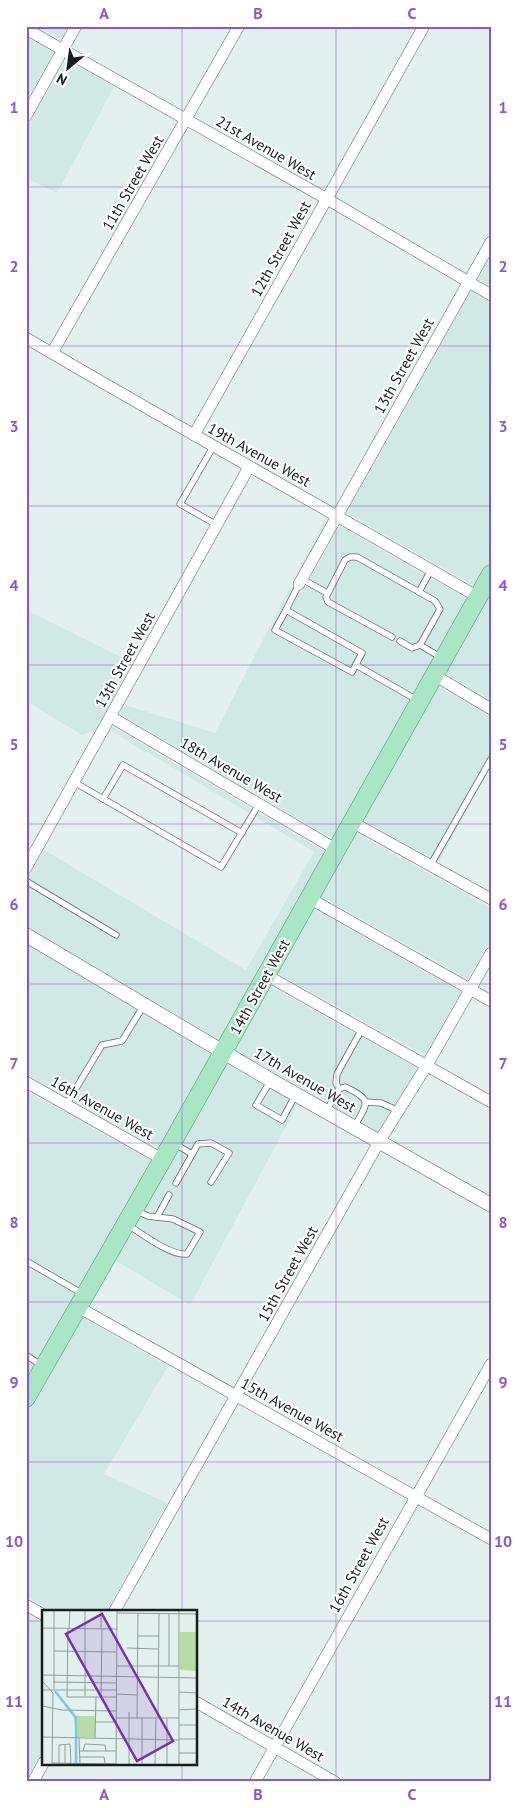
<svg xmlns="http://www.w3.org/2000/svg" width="517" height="1808" font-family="'PT Sans',sans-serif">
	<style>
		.built { fill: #d0e9e4 }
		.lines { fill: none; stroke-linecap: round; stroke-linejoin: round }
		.service-casing { stroke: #5c6966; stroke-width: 7 }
		.minor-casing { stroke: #5c6966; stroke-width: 12 }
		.tertiary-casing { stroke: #5c6966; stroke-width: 15 }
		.primary-casing { stroke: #519572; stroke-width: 19 }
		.service { stroke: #fff; stroke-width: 5.5 }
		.minor { stroke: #fff; stroke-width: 11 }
		.tertiary { stroke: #fff; stroke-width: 14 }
		.primary { stroke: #a9e6c5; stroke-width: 18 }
		.grid { fill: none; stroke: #8a57d0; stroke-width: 1; stroke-opacity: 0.55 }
		.labels { text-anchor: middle; stroke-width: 4; stroke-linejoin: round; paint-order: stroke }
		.street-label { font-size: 15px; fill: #181e1d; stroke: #fff }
		.inset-river { fill: none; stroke: #78c9ef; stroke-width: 2.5 }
		.inset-road { fill: none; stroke: #919d9a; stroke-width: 1 }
		.view { fill: #7b2cbf; fill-opacity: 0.15; stroke: #7b2cbf; stroke-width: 2.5 }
		.inset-edge { fill: none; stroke: #181e1d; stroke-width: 2.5 }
		.neatline { fill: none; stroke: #8a57d0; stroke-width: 2 }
		.grid-label { font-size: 16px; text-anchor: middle; font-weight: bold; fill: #8a57d0 }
	</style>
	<rect width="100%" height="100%" fill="#e2f1ee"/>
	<g class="built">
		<polygon points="37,26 69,26 61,39"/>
		<polygon points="26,37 54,52 26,102"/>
		<polygon points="66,59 114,87 57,193 26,178 26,129"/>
		<polygon points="491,255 491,286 478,279"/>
		<polygon points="470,292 491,303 491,561 476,587 347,513"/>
		<polygon points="326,517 329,519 290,587 302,593 340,526 469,600 335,840 120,714 125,705 215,733"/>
		<polygon points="491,587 491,700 443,672"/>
		<polygon points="26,610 131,662 126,675 96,730 82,735 26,701"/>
		<polygon points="436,685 491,717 491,766 439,862 361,819"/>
		<polygon points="113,727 327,853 221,1041 26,927 26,881 44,850 246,970 314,852 147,752 146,753 111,730"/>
		<polygon points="354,832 491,908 491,939 468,979 319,895"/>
		<polygon points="312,908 461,992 425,1055 275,972"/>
		<polygon points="26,944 214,1054 160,1149 26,1074"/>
		<polygon points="268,985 417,1068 378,1132 232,1048"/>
		<polygon points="225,1061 298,1104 190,1305 113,1259"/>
		<polygon points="26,1091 153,1162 26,1387"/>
		<polygon points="81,1317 168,1366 104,1474 167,1503 106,1612 53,1612 26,1596 26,1413"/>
		<polygon points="26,1614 44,1624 44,1749 26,1780"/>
	</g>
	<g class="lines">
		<defs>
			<g id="service">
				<polyline points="213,447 180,504 217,525"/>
				<polyline points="302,579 327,593"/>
				<polyline points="419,592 431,570"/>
				<polygon points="286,610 362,653 352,672 275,630"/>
				<polyline points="286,610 299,584"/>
				<polyline points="392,637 328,602 326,597 345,560 350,557 357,557 435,601 440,609 420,645 442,658"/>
				<polyline points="400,641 412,648 420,645"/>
				<polyline points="356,665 417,700"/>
				<polyline points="74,782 221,867 259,804"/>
				<polyline points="103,799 123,765 242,833"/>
				<polyline points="430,866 491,759"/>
				<polyline points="26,881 116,935"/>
				<polyline points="271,1080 256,1105 282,1120 296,1094"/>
				<polyline points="339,1089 336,1083 337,1074 362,1029"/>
				<polyline points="366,1102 381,1103 399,1111"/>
				<polyline points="66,1105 102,1045 122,1041 144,1005"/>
				<path d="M 327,1110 L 339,1089 L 345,1087 C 374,1100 367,1104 354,1127"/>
				<polyline points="175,1144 192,1154"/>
				<polyline points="176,1183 198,1144 211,1143 229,1153 211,1182"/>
				<polyline points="157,1217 169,1195"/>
				<path d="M 128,1225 C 142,1234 171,1256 187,1254 L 200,1232 L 173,1219 L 148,1216 L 136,1211"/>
				<polyline points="26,1261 83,1294"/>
				<polyline points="26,1355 41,1365"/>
			</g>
			<g id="minor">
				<polyline points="26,29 327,199 491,295"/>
				<polyline points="26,116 76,26"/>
				<path d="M 26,338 C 176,426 328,510 478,597"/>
				<polyline points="52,353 239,26"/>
				<polyline points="194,435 424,26"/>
				<polyline points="299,584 491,242"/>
				<polyline points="434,675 491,709"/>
				<polyline points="111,717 337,850"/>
				<polyline points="352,822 491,899"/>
				<polyline points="26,868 249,467"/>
				<polyline points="309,898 491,1001"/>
				<polyline points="266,975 491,1102"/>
				<polyline points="26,1082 162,1159"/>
				<polyline points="78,1307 491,1539"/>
				<polyline points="26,1605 44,1615"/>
				<polyline points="114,1612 379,1142 427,1065 491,953"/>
				<polyline points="196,1702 335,1782"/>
				<polyline points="33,1782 44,1762"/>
				<polyline points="255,1782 491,1364"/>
			</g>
			<polyline id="tertiary" points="26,935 274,1082 491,1205"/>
			<polyline id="primary" points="26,1398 172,1143 491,574"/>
		</defs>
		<use href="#service" class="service-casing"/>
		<use href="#minor" class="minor-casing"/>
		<use href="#tertiary" class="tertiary-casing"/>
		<use href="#primary" class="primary-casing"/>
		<use href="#service" class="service"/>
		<use href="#minor" class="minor"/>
		<use href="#tertiary" class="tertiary"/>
		<use href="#primary" class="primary"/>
	</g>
	<path class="grid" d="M 182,26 L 182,1612M 336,26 L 336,1782M 26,187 L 491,187M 26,346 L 491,346M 26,506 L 491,506M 26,665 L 491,665M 26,824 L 491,824M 26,984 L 491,984M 26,1143 L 491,1143M 26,1302 L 491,1302M 26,1462 L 491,1462M 26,1621 L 44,1621M 196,1621 L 491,1621M 182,1764 L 182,1782"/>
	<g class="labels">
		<g class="street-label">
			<text transform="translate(266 148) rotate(30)" y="5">21st Avenue West</text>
			<text transform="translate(133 183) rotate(-60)" y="5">11th Street West</text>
			<text transform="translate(281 249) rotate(-61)" y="5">12th Street West</text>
			<text transform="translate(404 366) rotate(-61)" y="5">13th Street West</text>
			<text transform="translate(259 455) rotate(29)" y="5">19th Avenue West</text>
			<text transform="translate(125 660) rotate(-61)" y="5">13th Street West</text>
			<text transform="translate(231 770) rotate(30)" y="5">18th Avenue West</text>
			<text transform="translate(260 987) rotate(-61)" y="5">14th Street West</text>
			<text transform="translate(305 1080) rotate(30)" y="5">17th Avenue West</text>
			<text transform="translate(102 1108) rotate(29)" y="5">16th Avenue West</text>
			<text transform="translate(288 1274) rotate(-61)" y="5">15th Street West</text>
			<text transform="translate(292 1410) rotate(29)" y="5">15th Avenue West</text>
			<text transform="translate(359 1565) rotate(-61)" y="5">16th Street West</text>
			<text transform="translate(273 1729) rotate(30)" y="5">14th Avenue West</text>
		</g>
	</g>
	<g transform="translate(42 1610)">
		<rect width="155" height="155" fill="#e2f1ee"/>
		<path d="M 138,22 L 155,22 L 155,61 L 138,60 ZM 32,106 L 53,106 L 53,127 L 34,127 Z" fill="#b8dca5"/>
		<path class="inset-river" d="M 13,81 L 34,108 L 34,155"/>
		<path class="inset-road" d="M 75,3 L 155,4M 0,18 L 75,19M 26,18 L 25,87 L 74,87M 27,18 L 28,0M 59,19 L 59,0M 96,26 L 117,26M 85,38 L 116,39M 12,41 L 74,42M 74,56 L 137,56M 127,56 L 127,3M 0,65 L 155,68M 0,71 L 11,83 L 10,155M 11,72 L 74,73M 12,79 L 12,0M 0,80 L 74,80M 137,82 L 155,83M 74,84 L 95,85M 43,86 L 43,0M 59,87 L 60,19M 0,96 L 20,100 L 74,101M 137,100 L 155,99M 74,108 L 137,108M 95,108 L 96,3M 116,108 L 117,3M 54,112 L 74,112M 137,115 L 155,115M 0,127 L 137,130M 37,128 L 38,154M 53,128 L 54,87M 137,129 L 155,129M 37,141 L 74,141M 41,141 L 43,134 L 63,135 L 64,141M 137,143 L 155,143M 37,147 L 62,147 L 63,153M 10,153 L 74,154M 17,153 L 17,135 L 28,134 L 29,154M 23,153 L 23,134M 74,155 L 75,0M 87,155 L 87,102M 100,155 L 100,108M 113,155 L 114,108M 125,155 L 125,108M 137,155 L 137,0"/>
		<path class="view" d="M 60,4 L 131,131 L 95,151 L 24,24 Z"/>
		<rect width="155" height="155" class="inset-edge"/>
	</g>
	<rect width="517" height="1808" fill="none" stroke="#ffffff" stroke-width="55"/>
	<g transform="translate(68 68) rotate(209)" stroke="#ffffff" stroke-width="4" paint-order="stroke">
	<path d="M0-4L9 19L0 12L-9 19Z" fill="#181e1d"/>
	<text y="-8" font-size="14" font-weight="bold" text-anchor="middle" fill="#181e1d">N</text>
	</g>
	<rect x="28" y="28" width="462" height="1752" class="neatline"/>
	<g class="grid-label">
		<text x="104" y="19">A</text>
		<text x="258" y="19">B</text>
		<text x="412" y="19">C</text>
		<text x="14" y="113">1</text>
		<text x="503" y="113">1</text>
		<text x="14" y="272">2</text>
		<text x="503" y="272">2</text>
		<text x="14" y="432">3</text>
		<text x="503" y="432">3</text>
		<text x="14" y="591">4</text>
		<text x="503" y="591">4</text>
		<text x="14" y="750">5</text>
		<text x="503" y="750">5</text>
		<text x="14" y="910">6</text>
		<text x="503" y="910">6</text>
		<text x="14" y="1069">7</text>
		<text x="503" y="1069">7</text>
		<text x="14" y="1228">8</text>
		<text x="503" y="1228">8</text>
		<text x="14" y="1388">9</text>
		<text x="503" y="1388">9</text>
		<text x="14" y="1547">10</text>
		<text x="503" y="1547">10</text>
		<text x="14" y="1707">11</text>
		<text x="503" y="1707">11</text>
		<text x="104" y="1800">A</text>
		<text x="258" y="1800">B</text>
		<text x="412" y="1800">C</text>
	</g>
</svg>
